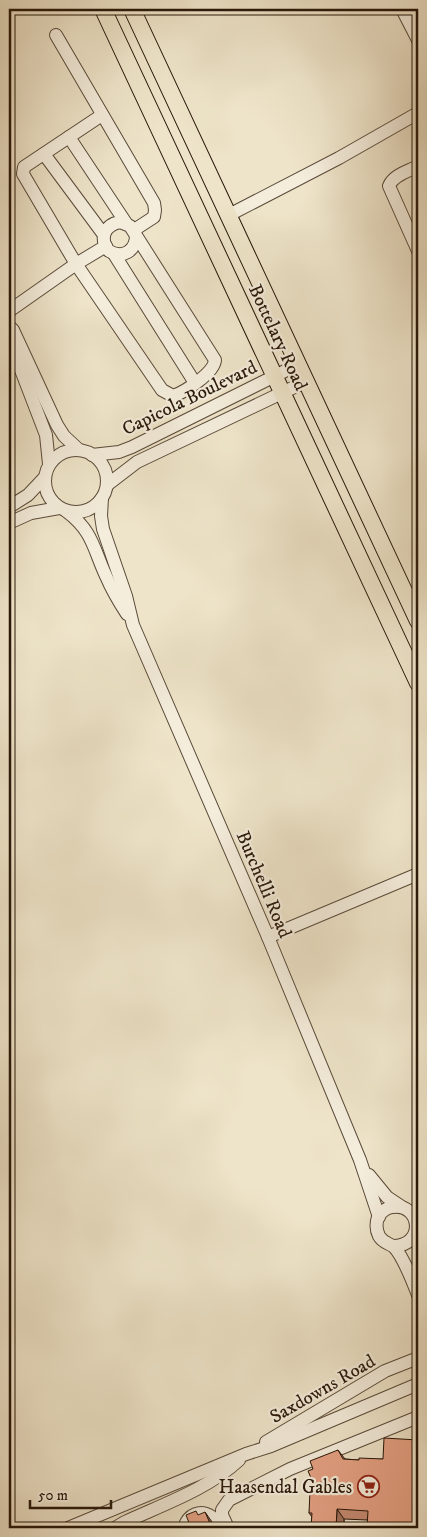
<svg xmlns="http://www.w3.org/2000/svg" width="427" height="1537" font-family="'IM FELL DW Pica',serif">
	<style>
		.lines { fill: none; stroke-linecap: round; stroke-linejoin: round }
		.minor-casing { stroke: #5a4a39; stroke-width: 14 }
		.major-casing { stroke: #281709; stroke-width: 18 }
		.minor { stroke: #f4eddc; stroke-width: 12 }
		.major { stroke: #eee4c9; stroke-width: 16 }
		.wall { fill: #c48a72; stroke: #281709 }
		.shaded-wall { fill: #a0715c; stroke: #281709 }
		.building { fill: #e4a184; stroke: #281709 }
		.labels { text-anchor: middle; stroke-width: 4.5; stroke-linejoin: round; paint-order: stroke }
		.street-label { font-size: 19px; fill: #281709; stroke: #f4eddc }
		.poi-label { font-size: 19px; fill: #281709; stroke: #f4eddc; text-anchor: end }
	</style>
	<rect width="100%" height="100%" fill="#eee4c9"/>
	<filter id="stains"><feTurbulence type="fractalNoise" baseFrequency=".004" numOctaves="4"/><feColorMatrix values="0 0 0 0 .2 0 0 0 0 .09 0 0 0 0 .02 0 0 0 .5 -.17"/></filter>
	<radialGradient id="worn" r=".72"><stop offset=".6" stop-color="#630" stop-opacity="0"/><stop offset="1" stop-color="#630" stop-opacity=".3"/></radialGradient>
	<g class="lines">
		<defs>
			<g id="minor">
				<polyline points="402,9 418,40"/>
				<polyline points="56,35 154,203 155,210 154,217 134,230"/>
				<path d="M 102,115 L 24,167 L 23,174 L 76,264 L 162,390 L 173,396 C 185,392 214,373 215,360 L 130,226 L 120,222 C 104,225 99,239 109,251 C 123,259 136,251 136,235"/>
				<polyline points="69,137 126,223"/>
				<polyline points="44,154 104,235"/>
				<path d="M 418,166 C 409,171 393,175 389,186 L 418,251"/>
				<polyline points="227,216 339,158 418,113"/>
				<polyline points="114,254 195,383"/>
				<polyline points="9,311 76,264 106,246"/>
				<polyline points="9,326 13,330 57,425 64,436 79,450"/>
				<polyline points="11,344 46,435 49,464"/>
				<circle cx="76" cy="481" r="31"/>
				<polyline points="92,455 119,452 132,447 299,364"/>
				<polyline points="107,485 137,462 307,381"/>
				<polyline points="102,498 101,516 103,529 126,596 133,625 268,937 360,1160 379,1217"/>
				<polyline points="9,507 28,495 45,477"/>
				<path d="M 66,511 C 93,531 93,548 106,576 C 112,590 119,602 127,614"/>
				<polyline points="9,523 31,513 59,508"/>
				<polyline points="268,937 418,874"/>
				<polyline points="369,1175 387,1197 402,1207"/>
				<path d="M 393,1246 C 426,1246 421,1203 393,1207 C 387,1207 381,1212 378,1217 C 376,1223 376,1230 379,1236 C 383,1243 389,1243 394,1247 C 403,1256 413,1282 418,1295"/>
				<polyline points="266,1442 385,1371 418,1358"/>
				<polyline points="68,1528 246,1454 271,1446 418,1384"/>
				<path d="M 115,1528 L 125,1522 C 164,1504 208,1489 239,1460"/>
				<path d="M 184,1528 C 188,1514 200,1509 212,1517 L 218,1528"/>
				<polyline points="228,1528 222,1515 222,1510 229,1500 290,1469 418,1417"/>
			</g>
			<g id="major">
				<polyline points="103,9 418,683"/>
				<polyline points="132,9 418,621"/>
			</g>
		</defs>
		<use href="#minor" class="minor-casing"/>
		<use href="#major" class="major-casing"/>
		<use href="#minor" class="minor"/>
		<use href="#major" class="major"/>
	</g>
	<polygon class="wall" points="338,1450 345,1459 359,1460 383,1459 367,1520 344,1519 344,1528 312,1528 311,1527 312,1517 309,1513 315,1486 314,1485 313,1469"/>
	<g class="shaded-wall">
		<polygon points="337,1509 344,1519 344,1528 336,1528"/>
		<polygon points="205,1512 212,1522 215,1528 212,1528"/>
	</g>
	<g class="building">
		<polygon points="384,1438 418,1440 418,1528 367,1528 368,1511 337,1509 336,1528 311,1527 312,1513 309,1513 310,1491 313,1492 314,1486 321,1487 321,1482 314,1485 308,1471 313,1469 310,1461 338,1450 343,1459 359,1460 359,1458 383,1459"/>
		<polygon points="196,1511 198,1515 205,1512 212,1528 191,1528 186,1515"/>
	</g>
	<defs>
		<symbol id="supermarket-ring" viewBox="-11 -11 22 22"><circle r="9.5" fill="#f4eddc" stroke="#8f2418" stroke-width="1.5"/><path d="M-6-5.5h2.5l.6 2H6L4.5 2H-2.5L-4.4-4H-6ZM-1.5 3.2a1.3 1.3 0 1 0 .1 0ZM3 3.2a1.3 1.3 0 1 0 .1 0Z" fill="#8f2418"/></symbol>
	</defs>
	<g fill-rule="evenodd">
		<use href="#supermarket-ring" x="356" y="1474" width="25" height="25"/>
	</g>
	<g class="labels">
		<g class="street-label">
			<text transform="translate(279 337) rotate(65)" y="7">Bottelary Road</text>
			<text transform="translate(189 397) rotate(-26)" y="7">Capicola Boulevard</text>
			<text transform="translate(265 884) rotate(67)" y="7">Burchelli Road</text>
			<text transform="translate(322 1388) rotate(-30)" y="7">Saxdowns Road</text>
		</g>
		<g class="poi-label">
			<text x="352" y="1493">Haasendal Gables</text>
		</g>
	</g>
	<rect width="427" height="1537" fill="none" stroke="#eee4c9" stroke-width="30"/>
	<rect x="10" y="10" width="407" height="1517" fill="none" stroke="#281709" stroke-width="2.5"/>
	<rect x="15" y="15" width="397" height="1507" fill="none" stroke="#281709"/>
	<path d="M30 1500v8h81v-8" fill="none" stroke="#281709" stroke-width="2.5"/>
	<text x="38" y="1500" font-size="15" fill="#281709" stroke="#f4eddc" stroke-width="4" paint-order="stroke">50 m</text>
	<rect width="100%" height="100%" filter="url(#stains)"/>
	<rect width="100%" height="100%" fill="url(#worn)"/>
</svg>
